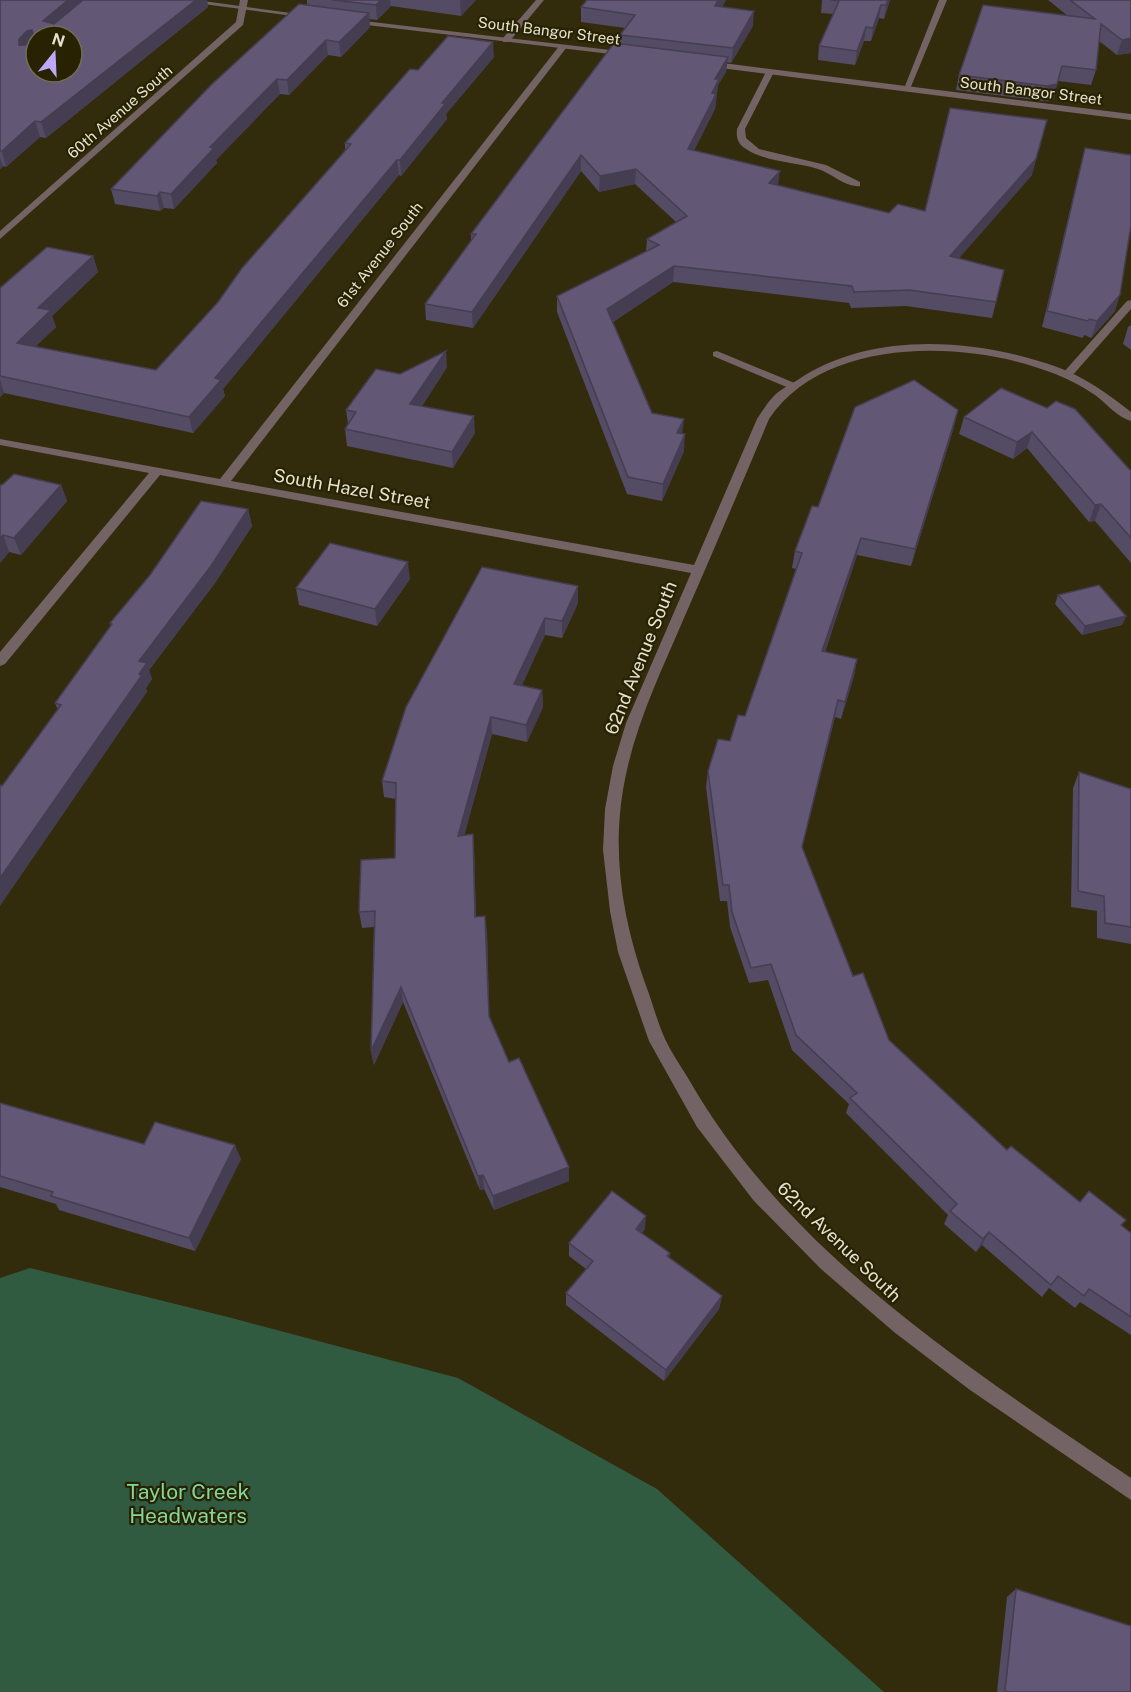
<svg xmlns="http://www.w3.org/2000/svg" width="1131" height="1692" font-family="'Public Sans',sans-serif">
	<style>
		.green { fill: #315b40 }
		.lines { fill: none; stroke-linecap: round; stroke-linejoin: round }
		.service { fill: #746364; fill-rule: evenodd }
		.minor { fill: #746364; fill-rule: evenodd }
		.tertiary { fill: #746364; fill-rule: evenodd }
		.wall { fill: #544b64 }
		.shaded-wall { fill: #453d51 }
		.building { fill: #625774; stroke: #453d51; stroke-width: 1.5; fill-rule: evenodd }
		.labels { text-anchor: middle; stroke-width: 4.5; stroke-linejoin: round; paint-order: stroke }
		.far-street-label { font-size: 15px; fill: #e4e1cf; stroke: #282203 }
		.street-label { font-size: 18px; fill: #e4e1cf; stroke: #282203 }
		.near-park-label { font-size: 21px; fill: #81d69e; stroke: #282203 }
	</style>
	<rect width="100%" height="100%" fill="#322b0c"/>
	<polygon class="green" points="30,1268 228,1317 458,1378 657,1489 884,1692 0,1692 0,1278"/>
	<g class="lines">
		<g class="service">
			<polygon points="1131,300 1131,309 1071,377 1063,377 1063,373 1127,301"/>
			<polygon points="717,351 797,384 799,386 797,388 789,388 713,356 713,352"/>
		</g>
		<g class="minor">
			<polygon points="240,0 248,0 243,25 0,239 0,231 236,22"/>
			<polygon points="536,0 544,0 509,42 503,42 503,38"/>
			<polygon points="939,0 947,0 910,89 903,91"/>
			<path d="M 560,45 L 567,47 L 231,481 L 694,565 L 757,419 C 762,412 767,403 773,397 C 779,390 788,386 796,381 C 870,330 976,338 1057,367 C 1085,377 1108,394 1131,412 L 1131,421 C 1118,418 1106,403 1095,395 C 1082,386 1064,377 1050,372 C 966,340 825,336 769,419 C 741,486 713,552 684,618 C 660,674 633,729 623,790 C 612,855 623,921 645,983 C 652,1001 657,1021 665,1039 C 671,1052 680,1065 688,1078 C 788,1254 968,1367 1131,1478 L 1131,1500 L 970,1390 L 894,1332 L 821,1269 L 754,1201 L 697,1127 L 649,1041 L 618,952 L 610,911 L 603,850 L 605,809 L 613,766 L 626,723 L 691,573 L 160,475 L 5,664 L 0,666 L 0,652 L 149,473 L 0,445 L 0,439 L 220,479 Z"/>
			<path d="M 770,69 L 774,72 L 745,129 L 746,138 L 759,149 L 826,165 L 860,182 L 860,186 C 846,188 831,173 818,169 C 795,162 765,162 746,149 C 738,144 736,138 737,129 L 766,72 Z"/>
		</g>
		<g class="tertiary">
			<polygon points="173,0 196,0 312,16 308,18"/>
			<polygon points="347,19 627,52 631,54 627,56 350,23 347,23"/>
			<polygon points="707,61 1131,114 1131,120 704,66 703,64"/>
		</g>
	</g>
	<g class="wall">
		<polygon points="0,0 207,0 208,7 46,138 40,137 6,167 3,166 0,169"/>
		<polygon points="307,0 476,0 461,16 391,6 377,20 369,19 370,27 341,57 328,55 289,95 280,94 216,160 217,163 174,209 164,208 160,211 115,204 111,189 307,5"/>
		<polygon points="726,0 722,7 753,26 731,63 727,62 726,72 718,85 715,109 694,150 778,185 889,213 925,211 1032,175 959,258 1004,270 992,318 906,306 851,308 849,303 673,282 613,322 652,413 683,434 684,451 662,501 627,494 557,312 557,296 646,251 647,239 676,222 635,184 599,192 581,171 473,328 426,320 425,304 471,241 471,234 620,43 620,35 625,28 581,22 581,7"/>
		<polygon points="822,0 890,0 884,19 879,18 871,41 864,41 855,65 818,60 819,46 834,14 821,13"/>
		<polygon points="1048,0 1131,0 1131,53 1117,55 1099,41 1096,70 1091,85 1058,81 1053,100 1043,101 956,90 959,75 1068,16"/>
		<polygon points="494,57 446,114 447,119 401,176 399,175 223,389 225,396 193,433 4,393 0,397 0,288 93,256 98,272 52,316 56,327 35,347 156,370 218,302 345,151 345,143 418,70"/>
		<polygon points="1085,148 1115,311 1091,338 1084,335 1083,338 1042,327"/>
		<polygon points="1131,325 1131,350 1123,344 1128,327"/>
		<polygon points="447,367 422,406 475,433 453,468 347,446 345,429 348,424 346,410 400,374"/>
		<polygon points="1001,388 1131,471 1131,563 1095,521 1089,522 1027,448 1013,459 959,434 964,417"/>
		<polygon points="954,427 911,566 857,555 825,652 857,659 854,676 841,719 835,717 802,848 853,976 889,1040 1007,1150 1080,1202 1126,1220 1121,1226 1131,1233 1131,1335 1080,1302 1075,1308 1049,1288 1042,1297 982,1245 976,1252 944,1224 948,1215 846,1113 849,1104 792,1050 768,980 749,983 730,927 727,901 720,901 706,787 708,771 730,741 745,716 796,569 792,568 795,551 818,507"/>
		<polygon points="2,485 61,485 67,501 21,555 9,552 0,563"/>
		<polygon points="248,509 252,526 215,583 149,670 152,679 146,688 147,692 2,786 58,710 55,703 111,626 110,623"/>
		<polygon points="410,579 377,626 299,605 296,588"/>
		<polygon points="578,586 578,603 562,638 545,635 522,685 542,690 543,707 527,742 492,734 464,835 474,850 476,917 487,932 489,1018 509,1062 569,1167 569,1181 494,1210 484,1189 480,1190 403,1002 374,1065 371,1051 374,927 362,928 359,912 395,858 396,799 384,797 382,781"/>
		<polygon points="1058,595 1126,616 1122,625 1082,635 1055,604"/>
		<polygon points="1079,772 1131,789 1131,944 1097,938 1097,911 1071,907 1073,788"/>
		<polygon points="0,1103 144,1144 241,1159 195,1251 59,1210 56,1204 0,1187"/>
		<polygon points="645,1229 642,1233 670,1253 669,1258 722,1296 719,1309 664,1381 566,1305 566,1293 586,1269 569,1256 569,1243"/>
		<polygon points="1016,1589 1131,1692 997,1692 1007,1597"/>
	</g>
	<g class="shaded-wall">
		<polygon points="68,0 89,0 47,36 43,21"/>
		<polygon points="196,0 207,0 208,7 46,138 41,122"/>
		<polygon points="381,0 390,0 391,6 377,20 376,5"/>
		<polygon points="461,0 476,0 461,16 460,1"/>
		<polygon points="718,0 726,0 714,20 715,6"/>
		<polygon points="888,0 890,0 884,19 886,5"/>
		<polygon points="881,5 879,18 871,41 873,28"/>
		<polygon points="754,11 753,26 731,63 733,48"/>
		<polygon points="369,13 370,27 341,57 339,42"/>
		<polygon points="866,27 864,41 855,65 857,51"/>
		<polygon points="32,30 36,45 19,45 19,39 27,31"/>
		<polygon points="1131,38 1131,53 1117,55 1122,40"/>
		<polygon points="326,40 328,55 289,95 287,80"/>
		<polygon points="493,42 494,57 446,114 447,119 401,176 400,160 442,103"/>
		<polygon points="728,57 726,72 718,85 715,109 687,165 688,149 712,93 715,79"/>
		<polygon points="1062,66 1053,100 1043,101 1047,86"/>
		<polygon points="277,79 280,94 216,160 217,163 174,209 171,194 210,147"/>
		<polygon points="1047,120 1032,175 947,272 950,256"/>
		<polygon points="35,121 40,137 6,167 2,151"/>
		<polygon points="581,155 581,171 473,328 472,312"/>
		<polygon points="0,158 3,166 0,169"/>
		<polygon points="397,160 399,175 223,389 225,396 193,433 189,417 215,378"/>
		<polygon points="636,169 635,184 599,192 600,176"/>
		<polygon points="780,171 778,187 769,183"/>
		<polygon points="160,192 164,208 160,211 157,196"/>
		<polygon points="93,256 98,272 52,316 56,327 22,360 17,343 38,308"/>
		<polygon points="674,266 673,282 607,326 607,309"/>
		<polygon points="1120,295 1115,311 1091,338 1097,321"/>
		<polygon points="446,351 447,367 412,421 410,404"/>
		<polygon points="0,380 4,393 0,397"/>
		<polygon points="958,410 954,427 911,566 915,549"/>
		<polygon points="474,416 475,433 453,468 452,452"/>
		<polygon points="684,419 682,436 677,433"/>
		<polygon points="1032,432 1027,448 1013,459 1017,442"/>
		<polygon points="685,434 684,451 662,501 663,484"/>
		<polygon points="61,485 67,501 21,555 14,538"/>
		<polygon points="1101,504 1095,521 1089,522 1095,505"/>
		<polygon points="248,509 252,526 215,583 149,670 152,679 146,688 147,692 0,906 0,878 139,661"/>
		<polygon points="3,535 9,552 0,563 0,538"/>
		<polygon points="861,538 857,555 819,668 822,651"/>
		<polygon points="408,562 410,579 377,626 375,609"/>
		<polygon points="578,586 578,603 562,638 562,621"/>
		<polygon points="1126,616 1122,625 1082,635 1085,626"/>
		<polygon points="545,618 545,635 515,700 514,684"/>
		<polygon points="857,659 854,676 841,719 845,702"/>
		<polygon points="542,690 543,707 527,742 526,725"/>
		<polygon points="838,700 835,717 798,863 802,847"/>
		<polygon points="491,717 492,734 460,852 458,836"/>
		<polygon points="473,834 474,850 476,933 475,917"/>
		<polygon points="485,916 487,932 490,1031 489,1016"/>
		<polygon points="401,987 403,1002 374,1065 371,1051"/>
		<polygon points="235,1145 241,1159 195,1251 189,1238"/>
		<polygon points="569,1167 569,1181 494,1210 493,1196"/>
		<polygon points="483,1175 484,1189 480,1190 478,1176"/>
		<polygon points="646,1216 645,1229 635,1242 636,1229"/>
		<polygon points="989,1232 982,1245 976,1252 983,1239"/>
		<polygon points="722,1296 719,1309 664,1381 666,1370"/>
	</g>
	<g class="building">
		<path d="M 0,0 L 68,0 L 43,21 L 54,24 L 83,0 L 196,0 L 41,122 L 35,121 L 2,151 L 0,151 ZM 32,30 L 34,38 L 27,45 L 19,45 L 19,39 L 27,31 ZM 36,36 L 72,36 L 72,72 L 36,72 Z"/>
		<polygon points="332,0 381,0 376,5"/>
		<polygon points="587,0 718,0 715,6 754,11 733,48 620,35 635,15 581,7"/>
		<polygon points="831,0 888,0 886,5 881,5 873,28 866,27 857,51 819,46 839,1"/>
		<polygon points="1070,0 1131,0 1131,38 1122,40 1101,24 1096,70 1062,66 1057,84 1047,86 959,75 983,5 1095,19"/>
		<polygon points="299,4 369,13 339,42 326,40 287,80 277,79 210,147 214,148 171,194 160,192 157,196 111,189 211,85"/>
		<polygon points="448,36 493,42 442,103 446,103 400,160 397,160 215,378 221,380 189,417 0,376 0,288 47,247 93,256 38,308 51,310 17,343 156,370 218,302 242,268 351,144 345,143 410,69 418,70"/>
		<polygon points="614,43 728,57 715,79 719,79 712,93 716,94 688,149 780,171 769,183 889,213 898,204 925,211 950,108 1047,120 1036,159 950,256 1004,270 996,302 909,290 854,292 852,286 674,266 607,309 652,413 684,419 677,433 685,434 663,484 628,477 557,296 659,245 647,239 687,216 636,169 600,176 581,155 472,312 425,304 476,234 471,234"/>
		<polygon points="1085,148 1131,155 1131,225 1120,295 1097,321 1089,319 1088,321 1047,311"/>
		<polygon points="446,351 410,404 474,416 452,452 345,429 356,412 346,410 376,369 400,374"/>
		<polygon points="914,380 958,410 915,549 861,538 822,651 857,659 845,702 838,700 802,847 853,976 863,973 889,1040 1007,1150 1011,1146 1080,1202 1089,1191 1126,1220 1121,1225 1131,1233 1131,1317 1089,1289 1084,1296 1058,1276 1051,1285 989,1232 983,1239 950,1211 957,1204 850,1098 857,1093 796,1035 771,964 751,968 732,912 729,885 723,885 708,771 718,739 730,741 738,715 745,716 802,553 795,551 812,506 818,507 855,407"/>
		<polygon points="1001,388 1047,408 1056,401 1075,409 1131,471 1131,538 1101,504 1095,505 1032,432 1017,442 964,417"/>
		<polygon points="14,474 61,485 14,538 3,535 0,538 0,485 2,485"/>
		<polygon points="201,501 248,509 211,566 139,661 147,663 139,674 142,675 0,878 0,785 2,786 61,705 55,703 112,624 110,623 150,575"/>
		<polygon points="330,543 408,562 375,609 296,588"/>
		<polygon points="482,567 578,586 562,621 545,618 514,684 542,690 526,725 491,717 458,836 473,834 475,917 485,916 489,1016 509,1062 519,1058 569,1167 493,1196 483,1175 478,1176 401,987 371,1051 375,911 359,912 361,860 395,858 396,783 382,781 406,707"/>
		<polygon points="1099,585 1126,616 1085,626 1058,595"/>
		<polygon points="1079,772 1131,789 1131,927 1105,923 1104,896 1078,891"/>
		<polygon points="0,1103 144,1144 155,1122 235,1145 189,1238 51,1196 53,1192 0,1176"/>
		<polygon points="612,1191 646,1216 636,1229 670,1253 667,1256 722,1296 666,1370 566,1293 593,1261 569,1243"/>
		<polygon points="1016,1589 1131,1626 1131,1692 1010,1692 1005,1691"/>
	</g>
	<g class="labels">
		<g class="far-street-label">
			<text transform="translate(549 31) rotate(7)" y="5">South Bangor Street</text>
			<text transform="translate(1031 91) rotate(7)" y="5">South Bangor Street</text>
			<text transform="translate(120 112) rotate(-41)" y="5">60th Avenue South</text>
			<text transform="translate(380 255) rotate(-52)" y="5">61st Avenue South</text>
		</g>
		<g class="street-label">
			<text transform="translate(352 489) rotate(10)" y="6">South Hazel Street</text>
			<text transform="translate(641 658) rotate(-68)" y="6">62nd Avenue South</text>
			<text transform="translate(839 1242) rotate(44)" y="6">62nd Avenue South</text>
		</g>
		<g class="near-park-label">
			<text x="188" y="1499">Taylor Creek<tspan x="188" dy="24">Headwaters</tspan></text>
		</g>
	</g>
	<g transform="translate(54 54) rotate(18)"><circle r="28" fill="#282203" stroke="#736e55" stroke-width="1.5"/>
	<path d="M0-4.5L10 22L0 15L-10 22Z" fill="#bda9f5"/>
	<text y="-9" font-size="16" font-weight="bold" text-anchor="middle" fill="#e4e1cf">N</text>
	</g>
</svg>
